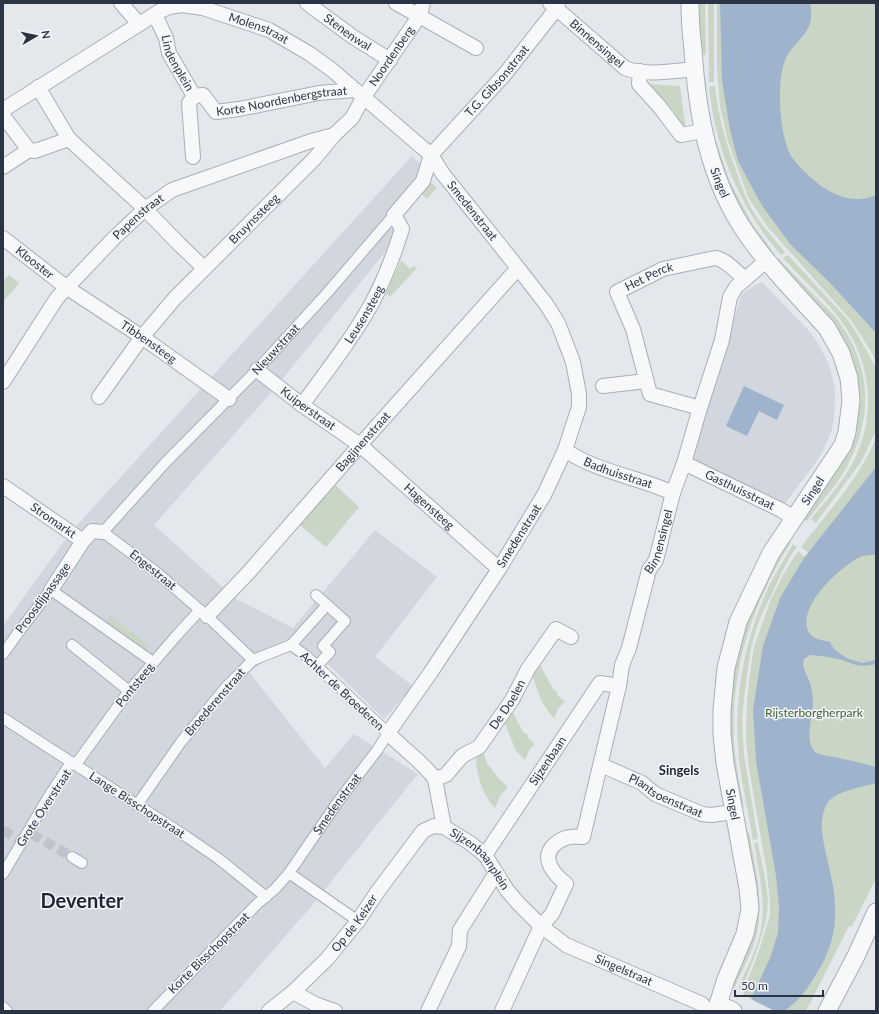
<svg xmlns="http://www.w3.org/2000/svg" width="879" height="1014" font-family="Lato,sans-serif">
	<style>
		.built { fill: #d2d6de }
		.green { fill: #c9d6c5 }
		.water { fill: #9fb4cc }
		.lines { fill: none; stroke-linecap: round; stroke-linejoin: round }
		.pedestrian-tunnel { stroke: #bfc3cb; stroke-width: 10; stroke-dasharray: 10 5; stroke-linecap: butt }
		.pedestrian-casing { stroke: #a9aeb7; stroke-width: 12 }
		.minor-casing { stroke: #a9aeb7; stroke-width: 16 }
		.tertiary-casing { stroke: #a9aeb7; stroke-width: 19 }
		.pedestrian { stroke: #f7f8fa; stroke-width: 10 }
		.minor { stroke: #f7f8fa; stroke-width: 14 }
		.tertiary { stroke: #f7f8fa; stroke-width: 17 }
		.labels { text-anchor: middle; stroke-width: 3; stroke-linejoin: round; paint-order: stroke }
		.street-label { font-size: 12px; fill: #2b3445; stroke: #f4f6f9 }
		.park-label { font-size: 12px; fill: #3f6138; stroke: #f4f6f9 }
		.neighbourhood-label { font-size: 13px; font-weight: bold; fill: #1d2536; stroke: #f4f6f9 }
		.town-label { font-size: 20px; font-weight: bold; fill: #1d2536; stroke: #f4f6f9 }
	</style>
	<rect width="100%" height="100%" fill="#e4e7ec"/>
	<g class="built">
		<polygon points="412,156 427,170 387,225 395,231 386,251 276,387 154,525 236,599 293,628 375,530 437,577 375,657 413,686 384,719 329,665 290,649 277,652 249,672 325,768 354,734 418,774 309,909 220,1011 3,1011 3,626 70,533"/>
		<polygon points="762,282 810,332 819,345 829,365 835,388 835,399 834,419 831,432 824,449 819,458 784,505 700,465 695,460 694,453 741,296 750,288"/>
	</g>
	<g class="green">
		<polygon points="697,3 705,3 706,55 699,55"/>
		<polygon points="708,3 714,3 714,82 709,82"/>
		<polygon points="717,3 876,3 876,362 871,351 850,319 767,226 748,197 728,141 720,106 717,69"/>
		<polygon points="701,78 705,78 709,115 715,138 730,182 753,225 771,249 771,255 738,207 717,161"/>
		<polygon points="649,84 680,86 686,130 676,121 678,117 659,94 653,93 647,85"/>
		<path d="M 715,86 C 718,116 726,143 736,170 C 741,185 746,200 754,213 C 763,227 774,239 785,252 L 781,255 C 748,217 726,173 715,124 C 712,112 711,100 709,87 Z"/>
		<polygon points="430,182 437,188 427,199 420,192"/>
		<path d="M 788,255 L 848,320 L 856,332 L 876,368 L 876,430 L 861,462 L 816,523 L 811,519 C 825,502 840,485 851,466 C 855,459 858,451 861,444 C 874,405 869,362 846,328 C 829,302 804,281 783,258 Z"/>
		<path d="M 778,258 C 791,271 804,285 818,299 C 826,308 836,316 842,326 C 873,372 872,423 845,470 C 835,488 819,504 807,521 L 802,518 L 840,464 L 856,386 L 773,260 Z"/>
		<polygon points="401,260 410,269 414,266 417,268 390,297 386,294"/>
		<polygon points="9,275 19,283 3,302 3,281"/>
		<path d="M 876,438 L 876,878 L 852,927 L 849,926 L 806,1011 L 775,1011 L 758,1003 L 744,995 L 743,993 L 759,951 L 770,915 L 770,902 L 767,873 L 749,768 L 746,738 L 747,701 L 751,666 L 754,647 L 771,599 L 784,573 L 798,551 L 805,557 L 808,553 L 801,547 C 827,513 859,479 876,438 Z"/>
		<polygon points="334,484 359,507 326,547 300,525"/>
		<path d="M 788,539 L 791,542 C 749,608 726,683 736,762 C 738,777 741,792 744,807 L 740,809 L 732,768 L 730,714 L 732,682 L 738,650 L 751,605 Z"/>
		<path d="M 793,544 L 797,547 L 793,552 L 782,572 L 759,621 L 751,648 L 745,690 L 742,720 L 744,755 L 758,839 L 753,840 C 748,809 740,778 738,747 C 734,692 746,636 769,586 C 776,572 785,558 793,544 Z"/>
		<polygon points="110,615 149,645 144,652 105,622"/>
		<polygon points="540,665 553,689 557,692 558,696 565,702 559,707 554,719 542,702 532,675"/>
		<polygon points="512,711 523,732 528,735 528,738 535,744 530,749 525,760 516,751 503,718"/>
		<path d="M 483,750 L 487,763 L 499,779 L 506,785 L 507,789 L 501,794 L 495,808 C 483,795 477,777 476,759 Z"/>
		<path d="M 749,832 C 755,866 764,899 757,933 C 753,952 742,970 735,987 L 730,985 L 745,950 L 744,834 Z"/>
		<path d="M 754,843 L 758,843 C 761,860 767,884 768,901 C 768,927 751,966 741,990 L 739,989 L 739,986 C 746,969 756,952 760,934 C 767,904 759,873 754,843 Z"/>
	</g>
	<g class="water">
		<path d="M 720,3 L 810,3 C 816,34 798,35 786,58 C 776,79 779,133 790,154 C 796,165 813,180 824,188 C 840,198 858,203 876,195 L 876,333 L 830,283 L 790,244 L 761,204 L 738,161 L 730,130 L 722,81 Z"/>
		<polygon points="744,386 784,405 777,420 759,411 747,436 726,426"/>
		<path d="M 876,467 L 876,555 C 869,555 864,555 858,558 C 839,568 793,610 810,634 C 815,640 823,640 830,642 L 834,649 L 846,658 L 862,663 L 876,660 L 876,664 C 859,668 857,665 842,660 C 832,657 820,656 810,655 L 804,659 C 801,667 807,674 810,683 C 812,689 813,697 813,705 C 812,718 803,748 819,754 L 853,761 L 876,767 L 876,783 C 863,787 836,791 828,802 C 823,809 821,823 822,831 C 825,859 837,886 835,915 C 835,936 828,955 817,973 C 809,987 798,1002 784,1011 L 773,1010 L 751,999 L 770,958 L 778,933 L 779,906 L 776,876 L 756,761 L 753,709 L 763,646 L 780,598 L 804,558 Z"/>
	</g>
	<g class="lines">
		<g class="pedestrian-tunnel">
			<polyline points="3,830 22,842"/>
			<polyline points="32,834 72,857"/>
		</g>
		<defs>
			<g id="pedestrian">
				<polyline points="316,595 345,621 323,646 330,652 317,666"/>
				<polyline points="72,645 129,691"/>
				<polyline points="291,645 327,605"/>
				<polyline points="3,654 20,630 51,590 153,662"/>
				<path id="s1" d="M 253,660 L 207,616 L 155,571 L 103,532 L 165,463 L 257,370 L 328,292 L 394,215"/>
				<polyline points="3,718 187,837 219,859 266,897"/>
				<polyline points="137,805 181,742 227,686 253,660 291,645"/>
				<polyline points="72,857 82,863"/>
				<polyline points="289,873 358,921"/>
				<polyline points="3,874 49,796 68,767 79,760 129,691 177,635 200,610"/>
				<polyline points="3,1007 7,1011"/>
				<path id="s2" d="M 153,1011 L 257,904 L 275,889 L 289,873 L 337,803 L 378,749 L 388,733 L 305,655 L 291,645"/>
			</g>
			<g id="minor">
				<polyline points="121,3 139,24"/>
				<path id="s3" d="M 307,3 L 353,37 L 390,60"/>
				<polyline points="396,3 476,48"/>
				<path id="s4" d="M 550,3 L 625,68 C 644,76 674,71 694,69"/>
				<path id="s5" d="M 155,15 L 166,38 L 169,53 L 194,96"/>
				<polyline points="640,71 639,84 659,106 681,135 703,131"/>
				<polyline points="38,87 69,139 140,204 179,244 204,268"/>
				<path id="s6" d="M 194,96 L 203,95 L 216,112 L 239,109 L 319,93 L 354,90"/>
				<path id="s7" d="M 3,110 L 160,11 L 169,7 L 182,5 L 203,8 L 269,30 L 310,54 L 332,70 L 431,155 L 443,174 L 518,268 L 546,304 L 558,323 L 573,362 L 579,394 L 579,407 L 565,450 L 544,495 L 499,569 L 431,672 L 388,733 C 402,748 424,763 435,779 L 444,827 L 470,843 L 485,855 L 507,890 L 518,903 L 541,926 L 566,945 L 702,1004 L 707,1011"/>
				<polyline points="3,116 29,150"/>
				<polyline points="193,157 189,103 194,96"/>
				<polyline points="3,167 29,150 35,151 69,139"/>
				<path id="s8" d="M 3,238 L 66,287 L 142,337 L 229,399"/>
				<path id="s9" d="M 257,370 L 302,405 L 360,445 L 499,569"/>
				<path id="s10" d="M 3,382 L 57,298 L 114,238 L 145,209 L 172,190 L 311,141 L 334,135"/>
				<polyline points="603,386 646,381"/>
				<path id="s11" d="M 99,397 L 142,337 L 175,298 L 315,158 L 334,135 L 352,118 L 363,98 L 420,15 L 423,3"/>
				<path id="s12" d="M 302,405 C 326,372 352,339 372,303 C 384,280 394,255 402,229 L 394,215 L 423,181 L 431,155 L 505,74 L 556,9 L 558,3"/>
				<path id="s13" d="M 700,408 L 650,394 L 633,329 L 617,292 L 663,269 L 715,258 C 726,259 736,272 745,279"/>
				<path id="s14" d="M 565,450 C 597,472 638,477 673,493"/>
				<path id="s15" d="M 684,463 L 781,510 L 795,519"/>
				<path id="s16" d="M 3,486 L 83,541"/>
				<polyline points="51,590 83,541 92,531 103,532"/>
				<path id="s17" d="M 207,616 L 248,573 L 360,445 L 518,268"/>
				<path id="s18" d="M 601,765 L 642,783 L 655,794 L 702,814 L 711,815 L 734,812"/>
				<path id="s19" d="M 435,779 L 446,775 L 462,756 L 479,747 L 512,700 L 528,669 L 556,629 L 571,637"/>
				<path id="s20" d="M 485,855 L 600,683 L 619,686"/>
				<polyline points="293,992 315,1004 335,1011"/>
				<path id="s21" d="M 269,1011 L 293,992 L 327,959 L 358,921 L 378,891 L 423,831 L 434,826 L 444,827"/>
				<polyline points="428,1011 459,946 460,930 496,873"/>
				<path id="s22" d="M 502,1011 L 541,926 L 552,914 L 566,884 C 554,874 540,859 554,845 C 559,841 564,837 571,837 C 575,836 579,837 583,837 L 619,686 L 622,665 L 629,648 L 649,570 L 656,560 L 673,493 L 684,463 L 700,408 L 722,340 L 730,297 L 736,287 L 766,261"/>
			</g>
			<g id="tertiary">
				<path id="s23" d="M 690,3 C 690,18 691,33 693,49 C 697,114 709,181 748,236 C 771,269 800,298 827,328 L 841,353 L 849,378 L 851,401 L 847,432 L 843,445 L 771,553 L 738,622 L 726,668 L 722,710 L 722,734 L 725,763 L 748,888 L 750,909 L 745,934 L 726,979 L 716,1011"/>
				<polyline points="718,1004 733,1011"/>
				<polyline points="827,1011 856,956 876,912"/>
			</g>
		</defs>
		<use href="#pedestrian" class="pedestrian-casing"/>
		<use href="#minor" class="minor-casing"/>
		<use href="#tertiary" class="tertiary-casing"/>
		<use href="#pedestrian" class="pedestrian"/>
		<use href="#minor" class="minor"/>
		<use href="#tertiary" class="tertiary"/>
	</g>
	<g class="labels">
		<g class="street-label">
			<text dy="4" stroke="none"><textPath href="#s7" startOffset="289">Molenstraat</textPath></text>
			<text dy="4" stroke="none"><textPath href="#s3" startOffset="50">Stenenwal</textPath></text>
			<text dy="4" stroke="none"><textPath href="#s4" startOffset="62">Binnensingel</textPath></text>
			<text dy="4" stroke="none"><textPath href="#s11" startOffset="451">Noordenberg</textPath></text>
			<text dy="4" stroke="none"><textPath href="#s5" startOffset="53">Lindenplein</textPath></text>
			<text dy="4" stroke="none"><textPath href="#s12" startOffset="391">T.G. Gibsonstraat</textPath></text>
			<text dy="4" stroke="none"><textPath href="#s6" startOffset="97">Korte Noordenbergstraat</textPath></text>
			<text dy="4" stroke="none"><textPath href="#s23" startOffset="183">Singel</textPath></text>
			<text dy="4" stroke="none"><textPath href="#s7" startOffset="574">Smedenstraat</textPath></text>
			<text dy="4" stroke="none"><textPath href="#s10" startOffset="215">Papenstraat</textPath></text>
			<text dy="4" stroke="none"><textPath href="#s11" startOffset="237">Bruynssteeg</textPath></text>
			<text dy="4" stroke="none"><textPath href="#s8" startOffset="40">Klooster</textPath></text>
			<text dy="4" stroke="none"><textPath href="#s13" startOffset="195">Het Perck</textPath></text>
			<text dy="4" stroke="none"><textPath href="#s12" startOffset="110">Leusensteeg</textPath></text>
			<text dy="4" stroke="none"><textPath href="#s8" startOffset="179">Tibbensteeg</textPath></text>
			<text dy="4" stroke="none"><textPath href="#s1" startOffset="449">Nieuwstraat</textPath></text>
			<text dy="4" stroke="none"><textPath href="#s9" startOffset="64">Kuiperstraat</textPath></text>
			<text dy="4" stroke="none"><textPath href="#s17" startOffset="234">Bagijnenstraat</textPath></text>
			<text dy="4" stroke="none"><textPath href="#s14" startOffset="58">Badhuisstraat</textPath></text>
			<text dy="4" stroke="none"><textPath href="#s15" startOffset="62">Gasthuisstraat</textPath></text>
			<text transform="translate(813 491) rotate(-57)" y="4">Singel</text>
			<text dy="4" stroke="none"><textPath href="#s9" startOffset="220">Hagensteeg</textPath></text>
			<text dy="4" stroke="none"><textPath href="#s16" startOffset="61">Stromarkt</textPath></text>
			<text transform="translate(519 536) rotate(-58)" y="4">Smedenstraat</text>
			<text dy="4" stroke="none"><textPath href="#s22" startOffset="527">Binnensingel</textPath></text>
			<text transform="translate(153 570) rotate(39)" y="4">Engestraat</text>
			<text transform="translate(43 598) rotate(-54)" y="4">Proosdijpassage</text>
			<text transform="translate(135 685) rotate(-51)" y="4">Pontsteeg</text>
			<text transform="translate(342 691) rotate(43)" y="4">Achter de Broederen</text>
			<text transform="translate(215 702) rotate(-49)" y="4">Broederenstraat</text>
			<text dy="4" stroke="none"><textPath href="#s19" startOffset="107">De Doelen</textPath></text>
			<text dy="4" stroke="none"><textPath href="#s20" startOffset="113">Sijzenbaan</textPath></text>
			<text dy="4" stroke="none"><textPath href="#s18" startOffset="72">Plantsoenstraat</textPath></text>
			<text dy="4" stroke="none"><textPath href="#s2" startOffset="278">Smedenstraat</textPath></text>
			<text dy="4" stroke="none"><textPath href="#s23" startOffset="879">Singel</textPath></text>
			<text transform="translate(137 805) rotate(33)" y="4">Lange Bisschopstraat</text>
			<text transform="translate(44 808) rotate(-57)" y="4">Grote Overstraat</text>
			<text dy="4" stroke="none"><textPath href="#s7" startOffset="1346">Sijzenbaanplein</textPath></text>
			<text dy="4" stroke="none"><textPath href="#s21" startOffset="123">Op de Keizer</textPath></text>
			<text transform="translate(209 953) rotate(-45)" y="4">Korte Bisschopstraat</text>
			<text dy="4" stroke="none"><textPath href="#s7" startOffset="1532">Singelstraat</textPath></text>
		</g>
		<g class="park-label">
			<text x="814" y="717">Rijsterborgherpark</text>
		</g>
		<g class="neighbourhood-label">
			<text x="679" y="775">Singels</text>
		</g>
		<g class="town-label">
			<text x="82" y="908">Deventer</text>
		</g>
	</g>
	<rect width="879" height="1014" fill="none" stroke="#2b3445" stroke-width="8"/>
	<g transform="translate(36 36) rotate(81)" stroke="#f4f6f9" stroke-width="3" paint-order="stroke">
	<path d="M0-3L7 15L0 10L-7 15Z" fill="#2b3445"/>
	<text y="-6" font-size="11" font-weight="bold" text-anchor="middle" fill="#2b3445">N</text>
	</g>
	<path d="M735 990v6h88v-6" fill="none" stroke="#2b3445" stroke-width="2"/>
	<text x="741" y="990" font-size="12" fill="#2b3445" stroke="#f4f6f9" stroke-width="3" paint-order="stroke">50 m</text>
</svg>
